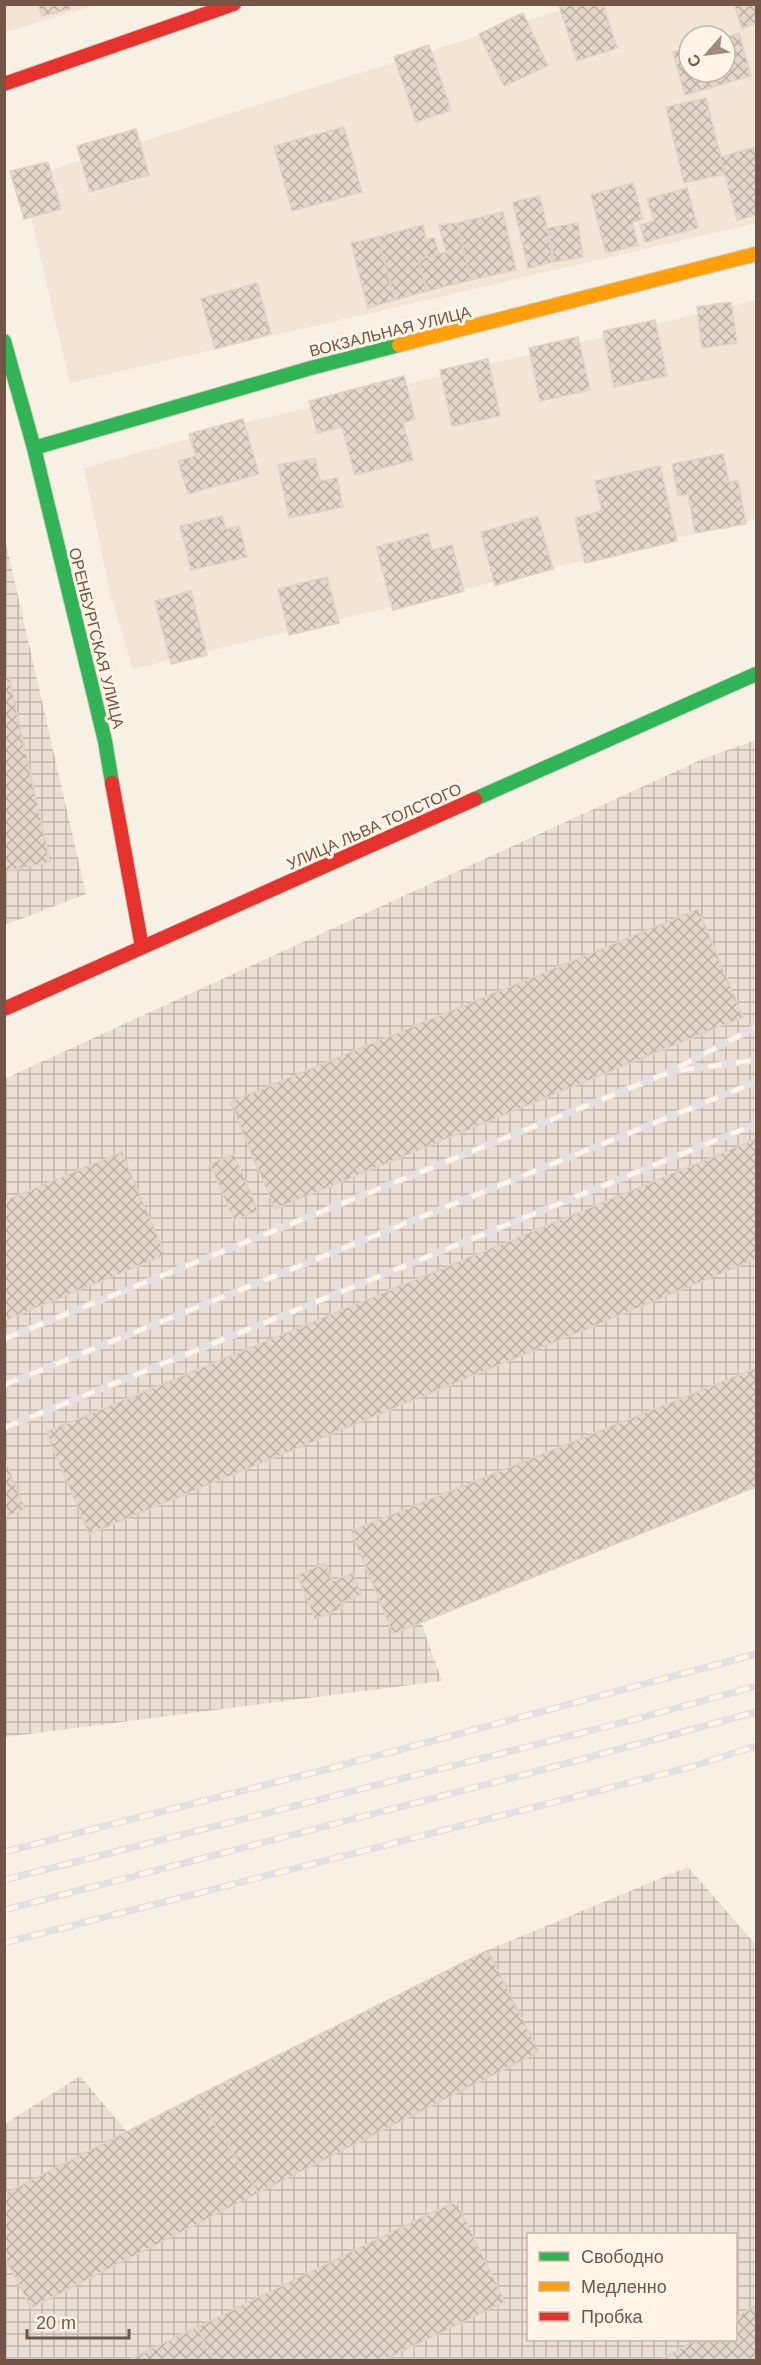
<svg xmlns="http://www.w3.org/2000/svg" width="761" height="2365" font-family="Arial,sans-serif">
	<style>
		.residential { fill: #f3e5d4; fill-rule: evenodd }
		.industrial { fill: url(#industrial-grid); fill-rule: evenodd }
		.building { fill: url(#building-cross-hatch); stroke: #dfd2c7; stroke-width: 1.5 }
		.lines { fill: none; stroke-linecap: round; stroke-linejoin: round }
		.fast-casing { stroke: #d7cbc1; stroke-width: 16 }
		.slow-casing { stroke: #d7cbc1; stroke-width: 16 }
		.jam-casing { stroke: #d7cbc1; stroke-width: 16 }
		.fast { stroke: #30b455; stroke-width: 14 }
		.slow { stroke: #ff9f0a; stroke-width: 14 }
		.jam { stroke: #e5322d; stroke-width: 14 }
		.rail-casing { stroke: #e3e0e3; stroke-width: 7 }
		.rail { stroke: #fff4e5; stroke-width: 4.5; stroke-dasharray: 14; stroke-linecap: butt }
		.labels { text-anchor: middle; stroke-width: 6; stroke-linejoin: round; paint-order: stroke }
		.street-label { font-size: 16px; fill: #755544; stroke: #fff4e5 }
	</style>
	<defs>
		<pattern id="industrial-grid" width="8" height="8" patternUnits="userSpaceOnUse" patternTransform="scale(1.5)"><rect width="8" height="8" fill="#e9dfd6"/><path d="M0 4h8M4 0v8" fill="none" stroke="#c1b8af"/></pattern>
		<pattern id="building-cross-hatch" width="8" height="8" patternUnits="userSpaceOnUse" patternTransform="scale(1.5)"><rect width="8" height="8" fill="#e2d7cc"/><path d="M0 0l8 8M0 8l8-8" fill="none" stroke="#bcb1a7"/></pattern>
	</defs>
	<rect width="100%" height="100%" fill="#f6f0e5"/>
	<g class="residential">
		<polygon points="5,5 96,5 5,32"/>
		<path d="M 576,5 L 756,5 L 756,223 L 70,383 L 22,179 ZM 689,36 L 725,36 L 725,72 L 689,72 Z"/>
		<polygon points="756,300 756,519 133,669 111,597 84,468 257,420"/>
	</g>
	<g class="industrial">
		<polygon points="4,535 86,894 5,925 4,925"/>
		<polygon points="756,740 756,1487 421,1622 442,1681 5,1737 4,1079 705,758"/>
		<path d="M 688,1867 L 756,1945 L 756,2360 L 5,2360 L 5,2124 L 80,2076 L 127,2132 L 488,1950 ZM 528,2234 L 736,2234 L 736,2340 L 528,2340 Z"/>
	</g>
	<g class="building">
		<polygon points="38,4 69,4 70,9 42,16"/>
		<polygon points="603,4 617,48 577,61 559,5"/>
		<polygon points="734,4 756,4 756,23 742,29"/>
		<polygon points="523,13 548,66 504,86 479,34"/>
		<polygon points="739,33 751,76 685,95 673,52 689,48 689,72 725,72 725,38"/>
		<polygon points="429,45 451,110 416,122 394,57"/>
		<polygon points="706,98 725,174 684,183 666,107"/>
		<polygon points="344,127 362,192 292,211 274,146"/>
		<polygon points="136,129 149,175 90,192 77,146"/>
		<polygon points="756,147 756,215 737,220 720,157"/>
		<polygon points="48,162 61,209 24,219 10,171"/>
		<polygon points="633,183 643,219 632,222 638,245 606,253 591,195"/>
		<polygon points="687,188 698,228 645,242 640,225 654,221 647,199"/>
		<polygon points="540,196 554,262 528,268 513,202"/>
		<polygon points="503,212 516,270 471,280 457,223"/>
		<polygon points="457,223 471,280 427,291 418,259 446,252 439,225"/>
		<polygon points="578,223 583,257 554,262 548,228"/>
		<polygon points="423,225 426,240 434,238 439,254 418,259 427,291 395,300 378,237"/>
		<polygon points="378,237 395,300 368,308 351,243"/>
		<polygon points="257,283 271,334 215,349 201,299"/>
		<polygon points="731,302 737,343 702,348 697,307"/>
		<polygon points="655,320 667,376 614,387 603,331"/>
		<polygon points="578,337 590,390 540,401 529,348"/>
		<polygon points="488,359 500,416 452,426 440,370"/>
		<polygon points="404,376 415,419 403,423 413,460 355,475 342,427 317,433 309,401"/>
		<polygon points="243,419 259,474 188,494 178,461 196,456 189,434"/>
		<polygon points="723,454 729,482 738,480 746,524 695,533 688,494 678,496 672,464"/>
		<polygon points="315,458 320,481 337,478 343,507 289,518 278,465"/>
		<polygon points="660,466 677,541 585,563 575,518 602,511 595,481"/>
		<polygon points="222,516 226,529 239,526 247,557 191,570 180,526"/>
		<polygon points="538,516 553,569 495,585 481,532"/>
		<polygon points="428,533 432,550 452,545 464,591 393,610 376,547"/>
		<polygon points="327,577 339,623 289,635 278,589"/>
		<polygon points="191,591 207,655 171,664 155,601"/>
		<polygon points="9,677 50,862 4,872 4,678"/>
		<polygon points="698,909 743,1017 275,1209 230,1102"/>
		<polygon points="756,1139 756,1259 89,1534 46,1432"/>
		<polygon points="122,1152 165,1255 4,1321 4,1201"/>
		<polygon points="234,1154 258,1211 234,1220 210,1164"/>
		<polygon points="756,1368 756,1487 393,1634 351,1531"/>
		<polygon points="4,1457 25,1509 4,1517"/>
		<polygon points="325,1563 332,1581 353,1573 361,1595 341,1603 343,1608 315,1619 297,1575"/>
		<polygon points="488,1950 539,2052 258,2193 197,2096"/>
		<polygon points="197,2096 258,2193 31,2308 4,2256 4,2194"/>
		<polygon points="456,2201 505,2302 384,2360 213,2360 197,2327"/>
		<polygon points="756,2305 756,2360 660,2360 696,2340 736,2340 736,2317"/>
		<polygon points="197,2327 213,2360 128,2360"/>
	</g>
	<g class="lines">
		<defs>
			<g id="fast">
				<polyline points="4,341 34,448 105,741 112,783"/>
				<polyline points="34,448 311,368 399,345"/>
				<polyline points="475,799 756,674"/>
			</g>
			<polyline id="slow" points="399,345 756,254"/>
			<g id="jam">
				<polyline points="4,84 234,4"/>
				<polyline points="112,783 142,947"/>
				<polyline points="4,1009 475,799"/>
			</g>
		</defs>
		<use href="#fast" class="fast-casing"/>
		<use href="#slow" class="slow-casing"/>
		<use href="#jam" class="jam-casing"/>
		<use href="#fast" class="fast"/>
		<use href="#slow" class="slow"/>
		<use href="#jam" class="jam"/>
		<defs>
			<g id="rail">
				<polyline points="679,1067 756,1027"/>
				<polyline points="4,1339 670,1072 756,1060"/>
				<polyline points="4,1385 756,1082"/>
				<polyline points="4,1428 756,1124"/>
				<polyline points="4,1852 324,1770 756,1654"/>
				<polyline points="4,1880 644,1717 756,1686"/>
				<polyline points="4,1910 557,1766 756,1712"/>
				<polyline points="4,1943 691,1767 756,1746"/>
			</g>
		</defs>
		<use href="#rail" class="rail-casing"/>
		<use href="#rail" class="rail"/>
	</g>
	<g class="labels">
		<g class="street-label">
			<text transform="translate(390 331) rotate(-14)" y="6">ВОКЗАЛЬНАЯ УЛИЦА</text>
			<text transform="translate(97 638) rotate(76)" y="6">ОРЕНБУРГСКАЯ УЛИЦА</text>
			<text transform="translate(374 826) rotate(-24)" y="6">УЛИЦА ЛЬВА ТОЛСТОГО</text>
		</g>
	</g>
	<rect width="761" height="2365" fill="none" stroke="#755544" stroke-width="12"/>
	<rect x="527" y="2233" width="210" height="108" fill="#fff4e5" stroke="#c8b4a5" stroke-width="1.5"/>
	<rect x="539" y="2252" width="30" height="9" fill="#30b455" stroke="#c8b4a5" stroke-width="1.5"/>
	<text x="581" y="2263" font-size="18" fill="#755544">Свободно</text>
	<rect x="539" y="2282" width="30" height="9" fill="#ff9f0a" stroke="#c8b4a5" stroke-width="1.5"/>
	<text x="581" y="2293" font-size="18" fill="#755544">Медленно</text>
	<rect x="539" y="2312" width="30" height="9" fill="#e5322d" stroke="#c8b4a5" stroke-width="1.5"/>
	<text x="581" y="2323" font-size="18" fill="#755544">Пробка</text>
	<g transform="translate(707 54) rotate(242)"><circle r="28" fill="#fff4e5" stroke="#c8b4a5" stroke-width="1.5"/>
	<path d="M0-4.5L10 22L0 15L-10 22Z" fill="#a28b7c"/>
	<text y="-9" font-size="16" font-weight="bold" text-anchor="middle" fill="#755544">С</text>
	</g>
	<path d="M27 2329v9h102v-9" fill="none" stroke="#755544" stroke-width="3"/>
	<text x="36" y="2329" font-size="18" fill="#755544" stroke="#fff4e5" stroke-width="4.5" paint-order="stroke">20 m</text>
</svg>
